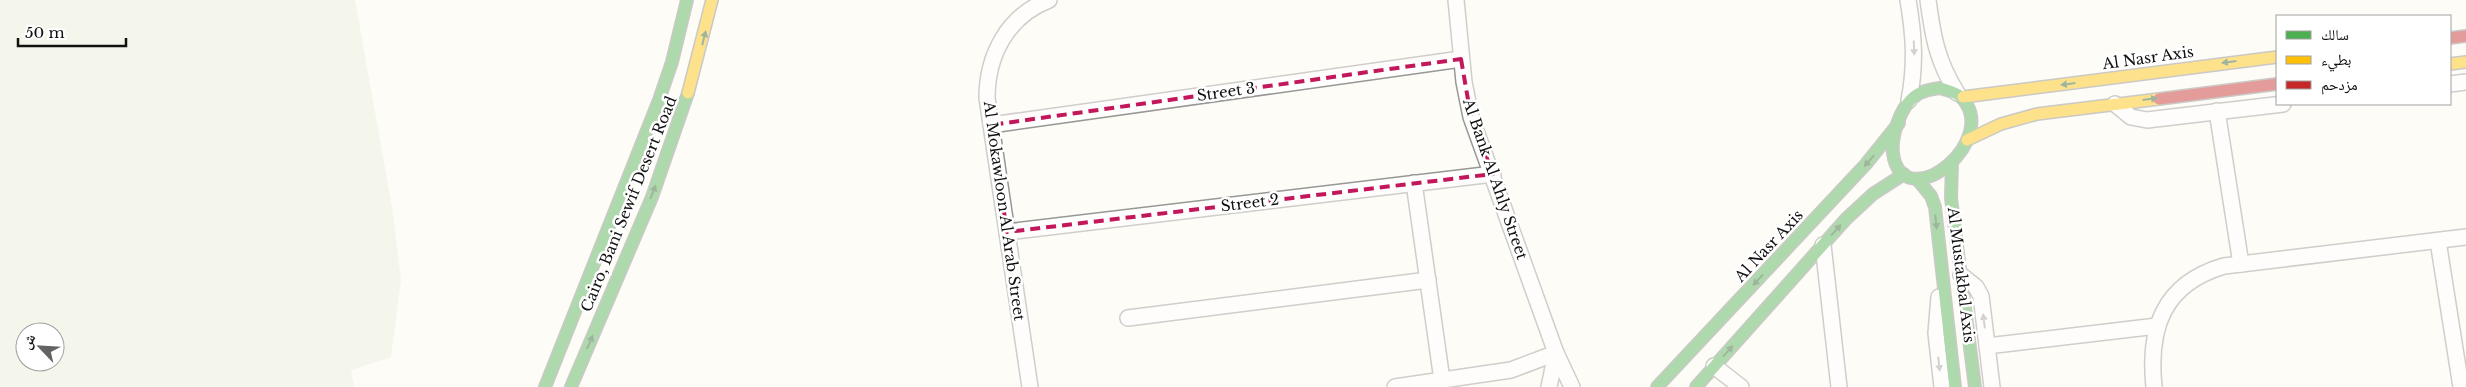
<svg xmlns="http://www.w3.org/2000/svg" width="2466" height="387" font-family="'Libre Baskerville','Noto Naskh Arabic',serif">
	<style>
		.cemetery { fill: #e9eedb; fill-rule: evenodd }
		.lines { fill: none; stroke-linecap: round; stroke-linejoin: round }
		.street-casing { stroke: #979795; stroke-width: 18 }
		.fast-casing { stroke: #8e8d8b; stroke-width: 14 }
		.slow-casing { stroke: #8e8d8b; stroke-width: 14 }
		.jam-casing { stroke: #8e8d8b; stroke-width: 14 }
		.street { stroke: #fffffe; stroke-width: 15 }
		.fast { stroke: #4caf50; stroke-width: 11 }
		.slow { stroke: #ffc107; stroke-width: 11 }
		.jam { stroke: #c62828; stroke-width: 11 }
		.oneway { fill: #2e6030 }
		.oneway2 { fill: #a0a09f }
		.marked { fill: none; stroke: #c2185b; stroke-width: 4; stroke-dasharray: 10 6; stroke-linejoin: round }
		.labels { text-anchor: middle; stroke-width: 5; stroke-linejoin: round; paint-order: stroke }
		.street-label { font-size: 15px; fill: #111; stroke: #fff }
	</style>
	<rect width="100%" height="100%" fill="#fdfcf7"/>
	<path class="cemetery" d="M 0,0 L 355,0 L 392,207 L 401,280 L 391,357 L 351,370 L 354,387 L 0,387 ZM 25,332 L 55,332 L 55,362 L 25,362 Z"/>
	<g class="lines">
		<defs>
			<g id="street">
				<polyline points="1456,0 1464,82 1471,117 1556,353 1572,387"/>
				<path d="M 1908,0 C 1914,35 1916,65 1909,100"/>
				<path d="M 1928,0 C 1933,37 1937,61 1957,93"/>
				<polyline points="2450,84 2466,82"/>
				<polyline points="2115,104 2131,117 2147,120 2283,104"/>
				<polyline points="2217,111 2241,264"/>
				<polyline points="991,125 1461,59"/>
				<polyline points="1414,183 1442,380"/>
				<polyline points="1007,232 1493,174"/>
				<polyline points="2438,241 2461,387"/>
				<polyline points="1823,245 1839,387"/>
				<polyline points="1961,275 1976,287 1981,296 1992,387"/>
				<polyline points="1939,297 1936,333 1942,387"/>
				<polyline points="1128,318 1428,280"/>
				<polyline points="1987,346 2157,326"/>
				<polyline points="1714,366 1741,387"/>
				<path d="M 1030,387 L 987,98 C 987,56 1007,16 1049,0"/>
				<polyline points="1395,387 1511,370 1556,353"/>
				<polyline points="1549,387 1556,353"/>
				<path d="M 2154,387 C 2148,328 2163,284 2224,266 L 2466,237"/>
			</g>
			<g id="fast">
				<path d="M 1940,88 C 1946,90 1956,92 1961,97 C 2002,139 1909,215 1894,159 C 1889,139 1900,105 1918,94 C 1925,90 1932,89 1940,88 Z"/>
				<polyline points="1952,163 1951,198 1975,387"/>
				<polyline points="1917,179 1931,196 1935,207 1955,387"/>
				<polyline points="545,387 659,100 672,62 687,0"/>
				<polyline points="571,387 652,197 688,93"/>
				<polyline points="1657,387 1866,164 1899,123"/>
				<polyline points="1696,387 1846,219 1873,194 1904,174"/>
			</g>
			<g id="slow">
				<polyline points="2450,64 2466,62"/>
				<polyline points="688,93 712,0"/>
				<polyline points="1963,97 2277,57"/>
				<polyline points="1967,140 2001,124 2037,114 2159,99"/>
			</g>
			<g id="jam">
				<polyline points="2450,38 2466,36"/>
				<polyline points="2159,99 2277,84"/>
			</g>
		</defs>
		<use href="#street" class="street-casing"/>
		<use href="#fast" class="fast-casing"/>
		<use href="#slow" class="slow-casing"/>
		<use href="#jam" class="jam-casing"/>
		<use href="#street" class="street"/>
		<use href="#fast" class="fast"/>
		<use href="#slow" class="slow"/>
		<use href="#jam" class="jam"/>
	</g>
	<defs><path id="oneway-solid" d="M-6-.8H1V-3.2L6.5 0L1 3.2V.8H-6Z" transform="scale(1.25)"/></defs>
	<g class="oneway">
		<use href="#oneway-solid" transform="translate(704 38) rotate(-76)"/>
		<use href="#oneway-solid" transform="translate(2229 62) rotate(173)"/>
		<use href="#oneway-solid" transform="translate(2068 84) rotate(173)"/>
		<use href="#oneway-solid" transform="translate(2150 99) rotate(-7)"/>
		<use href="#oneway-solid" transform="translate(1869 161) rotate(131)"/>
		<use href="#oneway-solid" transform="translate(653 192) rotate(-69)"/>
		<use href="#oneway-solid" transform="translate(1936 222) rotate(84)"/>
		<use href="#oneway-solid" transform="translate(1836 230) rotate(-48)"/>
		<use href="#oneway-solid" transform="translate(1758 280) rotate(133)"/>
		<use href="#oneway-solid" transform="translate(590 342) rotate(-67)"/>
		<use href="#oneway-solid" transform="translate(1728 351) rotate(-48)"/>
	</g>
	<g class="oneway2">
		<use href="#oneway-solid" transform="translate(1914 48) rotate(88)"/>
		<use href="#oneway-solid" transform="translate(1984 321) rotate(-97)"/>
		<use href="#oneway-solid" transform="translate(1939 364) rotate(84)"/>
	</g>
	<path d="M0 0H2466V387H0ZM 1461,59 L 1471,117 L 1493,174 L 1007,232 L 991,125 Z" fill="#fdfcf7" fill-opacity=".55" fill-rule="evenodd"/>
	<path class="marked" d="M 1461,59 L 1471,117 L 1493,174 L 1007,232 L 991,125 Z"/>
	<g class="labels">
		<g class="street-label">
			<text transform="translate(2148 58) rotate(-8)" y="5">Al Nasr Axis</text>
			<text transform="translate(1226 92) rotate(-8)" y="5">Street 3</text>
			<text transform="translate(1495 179) rotate(71)" y="5">Al Bank Al Ahly Street</text>
			<text transform="translate(1250 203) rotate(-7)" y="5">Street 2</text>
			<text transform="translate(629 204) rotate(-68)" y="5">Cairo, Bani Sewif Desert Road</text>
			<text transform="translate(1004 211) rotate(82)" y="5">Al Mokawloon Al Arab Street</text>
			<text transform="translate(1769 246) rotate(-47)" y="5">Al Nasr Axis</text>
			<text transform="translate(1961 275) rotate(83)" y="5">Al Mustakbal Axis</text>
		</g>
	</g>
	<rect x="2276" y="15" width="175" height="90" fill="#ffffff" stroke="#a0a0a0"/>
	<rect x="2286" y="31" width="25" height="8" fill="#4caf50" stroke="#a0a0a0"/>
	<text x="2321" y="40" font-size="15" fill="#111111">سالك</text>
	<rect x="2286" y="56" width="25" height="8" fill="#ffc107" stroke="#a0a0a0"/>
	<text x="2321" y="65" font-size="15" fill="#111111">بطيء</text>
	<rect x="2286" y="81" width="25" height="8" fill="#c62828" stroke="#a0a0a0"/>
	<text x="2321" y="90" font-size="15" fill="#111111">مزدحم</text>
	<g transform="translate(40 347) rotate(295)"><circle r="24" fill="#ffffff" stroke="#a0a0a0"/>
	<path d="M0-4L9 19L0 12L-9 19Z" fill="#646362"/>
	<text y="-8" font-size="14" font-weight="bold" text-anchor="middle" fill="#111111">ش</text>
	</g>
	<path d="M18 38v8h108v-8" fill="none" stroke="#111111" stroke-width="2.5"/>
	<text x="25" y="38" font-size="15" fill="#111111" stroke="#ffffff" stroke-width="4" paint-order="stroke">50 m</text>
</svg>
